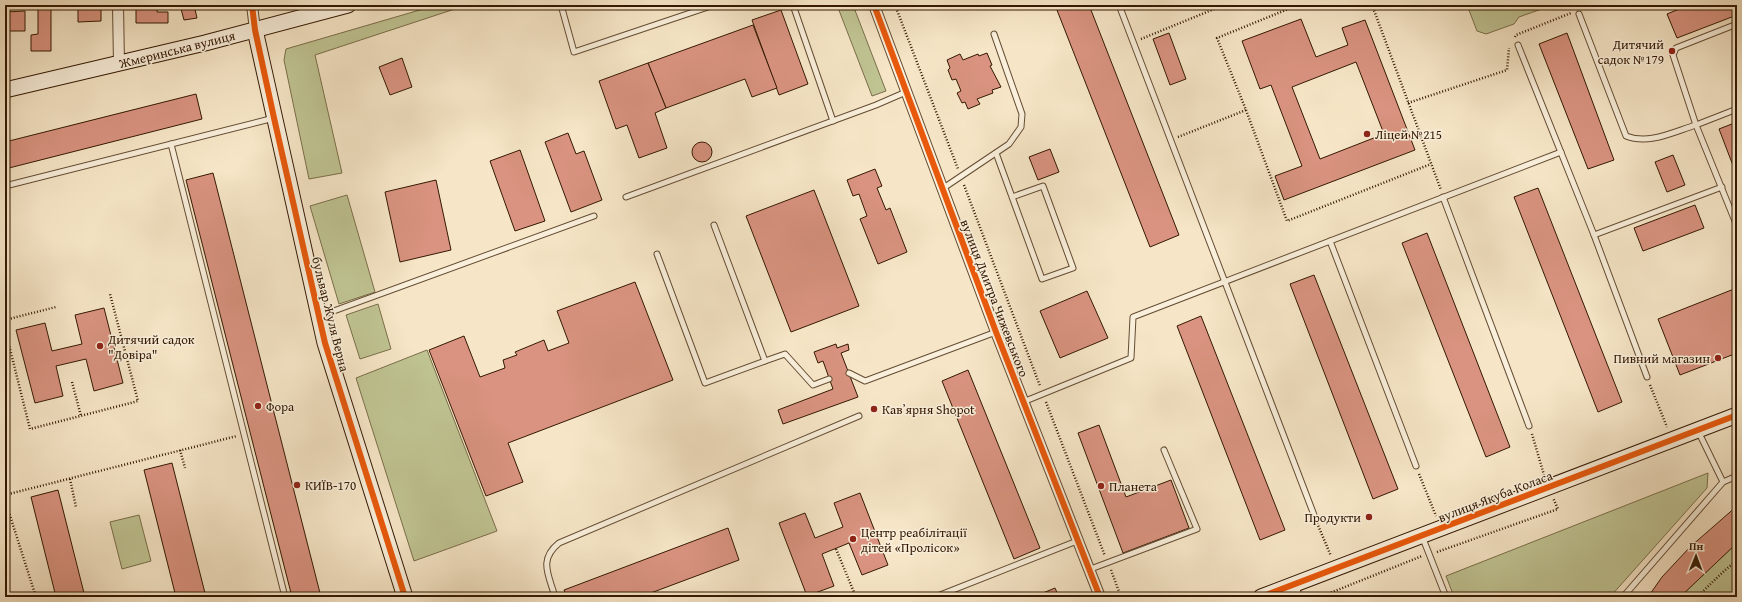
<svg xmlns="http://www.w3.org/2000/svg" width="1742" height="602" font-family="'Gentium Book Plus',serif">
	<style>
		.green { fill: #c0c493; stroke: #7a6e4a }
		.building { fill: #d99380; stroke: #341802; fill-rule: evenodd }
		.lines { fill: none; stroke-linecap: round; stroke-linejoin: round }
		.lane-casing { stroke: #644c33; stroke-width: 7 }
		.street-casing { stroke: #644c33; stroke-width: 12 }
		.secondary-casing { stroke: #341802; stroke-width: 17 }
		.path { stroke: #341802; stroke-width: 2.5; stroke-dasharray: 1 2; stroke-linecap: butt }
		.lane { stroke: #f9efdb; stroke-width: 5 }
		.street { stroke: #f9efdb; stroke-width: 10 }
		.secondary { stroke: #f9efdb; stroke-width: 15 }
		.cycleway-casing { stroke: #f9efdb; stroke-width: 8 }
		.cycleway { stroke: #e8590c; stroke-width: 6 }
		.poi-dot { fill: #8f2418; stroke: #f9efdb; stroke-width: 1.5 }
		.labels { text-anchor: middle; stroke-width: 3; stroke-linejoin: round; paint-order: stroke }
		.poi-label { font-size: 13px; fill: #341802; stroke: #f9efdb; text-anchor: start }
		.street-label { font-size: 13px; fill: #341802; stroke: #f9efdb }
	</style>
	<rect width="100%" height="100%" fill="#f6e6c7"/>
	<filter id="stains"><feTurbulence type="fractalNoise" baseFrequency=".005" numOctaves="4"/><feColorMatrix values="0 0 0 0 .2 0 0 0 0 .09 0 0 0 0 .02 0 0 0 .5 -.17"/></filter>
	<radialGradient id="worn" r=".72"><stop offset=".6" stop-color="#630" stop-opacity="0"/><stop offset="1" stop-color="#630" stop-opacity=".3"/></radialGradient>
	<g class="green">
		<polygon points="437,5 467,5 315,55 342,173 309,179 284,60 286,49"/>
		<polygon points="837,5 853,5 886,91 872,96"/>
		<polygon points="1467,5 1553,5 1519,17 1514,24 1486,34 1477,31"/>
		<polygon points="347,195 375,292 339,304 310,206"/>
		<polygon points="378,304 391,349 360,359 346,315"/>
		<polygon points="427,350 497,531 414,561 356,378"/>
		<polygon points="1708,473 1707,488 1610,597 1454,597 1446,576"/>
		<polygon points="139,515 151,561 122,569 110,522"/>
		<polygon points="1737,543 1737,597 1680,597 1682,595"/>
	</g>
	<g class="building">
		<polygon points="38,5 51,5 51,51 31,51 31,35 38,34"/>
		<polygon points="78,5 101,5 101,21 78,22"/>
		<polygon points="136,5 157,5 157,12 168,12 168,23 136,23"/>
		<polygon points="180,5 194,5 197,18 184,20"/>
		<polygon points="1055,5 1089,5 1179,235 1150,247"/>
		<polygon points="1689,5 1737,5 1737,15 1677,38 1667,14"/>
		<polygon points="781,10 808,84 779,95 752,20"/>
		<polygon points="25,11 25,31 5,31 5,12"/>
		<path d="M 1301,19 L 1316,57 L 1348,45 L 1342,28 L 1365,20 L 1415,150 L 1284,200 L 1275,176 L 1302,166 L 1271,85 L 1260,89 L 1242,41 ZM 1356,62 L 1384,134 L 1320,159 L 1292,87 Z"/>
		<polygon points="753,25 777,88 752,97 745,79 666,108 648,63"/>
		<polygon points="1169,33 1186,79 1170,85 1153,39"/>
		<polygon points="1567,33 1614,160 1588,169 1539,44"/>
		<polygon points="987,53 992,65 990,66 1001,87 992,90 993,93 977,99 980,104 968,109 965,102 962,103 957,93 961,91 956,79 952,80 948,70 950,68 947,60 960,54 963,60 978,54 979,56"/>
		<polygon points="402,58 412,87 390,95 379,67"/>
		<polygon points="648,63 666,108 655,113 667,148 639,158 627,125 616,129 599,81"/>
		<polygon points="196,94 202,119 5,169 5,142"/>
		<polygon points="1737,122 1737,176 1719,129"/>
		<polygon points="568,133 576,154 584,151 602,200 571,212 545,142"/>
		<circle cx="702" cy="152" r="10"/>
		<polygon points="1050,149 1059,172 1038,180 1029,157"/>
		<polygon points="520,150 545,221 515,231 490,161"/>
		<polygon points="1673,155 1685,185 1667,192 1655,162"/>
		<polygon points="875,169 882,186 877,188 886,210 890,208 907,252 878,264 860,219 867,216 859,194 853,196 847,180"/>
		<polygon points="213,173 321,597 292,597 236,377 186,180"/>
		<polygon points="436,180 451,250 400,262 385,192"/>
		<polygon points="1538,188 1622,402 1598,412 1514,197"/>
		<polygon points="814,190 859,306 791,332 746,216"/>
		<polygon points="1695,205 1704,228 1643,251 1634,228"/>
		<polygon points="1427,233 1510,447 1486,457 1402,243"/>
		<polygon points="1314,275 1398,489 1373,499 1290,284"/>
		<polygon points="635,282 673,380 508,443 523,482 486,496 429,350 464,336 480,377 505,368 503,360 517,355 515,352 544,340 548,351 569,343 557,311"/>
		<polygon points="1734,289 1737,297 1737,353 1680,375 1658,319"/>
		<polygon points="1087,291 1108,338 1060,358 1040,311"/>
		<polygon points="104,308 123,383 94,391 86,359 56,366 63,396 35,403 16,330 45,323 52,351 82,344 75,315"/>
		<polygon points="1201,316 1285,530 1260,540 1177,326"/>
		<polygon points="836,344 837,348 848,344 849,350 841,353 858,397 783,424 778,410 833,389 823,361 818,363 814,352"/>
		<polygon points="968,370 1040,548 1014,559 942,381"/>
		<polygon points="1099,425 1126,497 1171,480 1189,528 1123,553 1078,433"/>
		<polygon points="172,463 206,597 176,597 144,470"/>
		<polygon points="58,490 85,597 56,597 31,497"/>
		<polygon points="860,493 888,565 862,575 849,543 822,554 834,586 807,596 779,523 805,513 815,538 843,527 834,503"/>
		<polygon points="1737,506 1737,543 1680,597 1648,597 1662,577 1690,547"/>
		<polygon points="728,528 739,560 640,597 567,597 564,590"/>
		<polygon points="1055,588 1059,597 1033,597"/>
	</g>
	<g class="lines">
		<defs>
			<g id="lane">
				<polyline points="561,5 574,52 714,5"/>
				<polyline points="793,5 833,121"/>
				<polyline points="1119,5 1314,515"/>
				<path d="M 1579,14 L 1626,136 C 1649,145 1673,132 1696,125 L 1673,55 L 1676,48 L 1737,24"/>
				<polyline points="1518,45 1594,235 1647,377"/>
				<polyline points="1737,109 1696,125 1737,226"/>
				<polyline points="171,144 285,597"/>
				<polyline points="996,153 1042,279 1073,268 1043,186 1012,197"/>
				<polyline points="5,186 274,118"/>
				<polyline points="942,189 1009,144 1021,127 1022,114 994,34"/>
				<polyline points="626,197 876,105 906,92"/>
				<polyline points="1443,197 1529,426"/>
				<polyline points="1594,235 1722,187"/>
				<polyline points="1330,241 1416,466"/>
				<polyline points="657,254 705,383 765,361 714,225"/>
				<polyline points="320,316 594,216"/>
				<polyline points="765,361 785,354 813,385 829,379"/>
				<polyline points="849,373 865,381 996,332"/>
				<polyline points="1023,402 1131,358 1133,317 1561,152"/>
				<polyline points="1698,431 1723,482"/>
				<polyline points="1422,536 1446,597"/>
				<polyline points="1088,570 1197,529 1164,450"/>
				<polyline points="1295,585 1300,597"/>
				<path d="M 555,597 C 549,575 538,560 559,543 L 859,416"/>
				<polyline points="935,597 1077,541"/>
				<polyline points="1623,597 1723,482 1737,476"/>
			</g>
			<g id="street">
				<polyline points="118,5 119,64"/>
				<polyline points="252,5 255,30"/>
				<polyline points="874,5 996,332 1100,597"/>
			</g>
			<g id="secondary">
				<polyline points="255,30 325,343 405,597"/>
				<polyline points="5,90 205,43 348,5"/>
				<polyline points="1261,597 1737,415"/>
			</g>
		</defs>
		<use href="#lane" class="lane-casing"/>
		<use href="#street" class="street-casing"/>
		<use href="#secondary" class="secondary-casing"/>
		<g class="path">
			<polyline points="895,5 958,169"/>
			<polyline points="1372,5 1441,190"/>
			<polyline points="1515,37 1516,35 1571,13"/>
			<polyline points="1141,39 1224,5"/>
			<polyline points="1408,103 1507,70 1509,48"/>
			<polyline points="1246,110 1287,221 1431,164"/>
			<polyline points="1178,137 1246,110 1217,38 1298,5"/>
			<polyline points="964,185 1040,386"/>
			<polyline points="5,320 56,307"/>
			<polyline points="5,329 30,429 138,401 110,294"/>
			<polyline points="72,382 81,416"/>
			<polyline points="1650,385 1667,427"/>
			<polyline points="1046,402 1105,556"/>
			<polyline points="1532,434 1544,475"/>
			<polyline points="180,450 185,468"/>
			<polyline points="1419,474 1436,516"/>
			<polyline points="70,479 76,507"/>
			<polyline points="5,495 237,436"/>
			<polyline points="5,500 36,597"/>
			<polyline points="1317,523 1331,556"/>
			<polyline points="836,549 856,597"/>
			<polyline points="1437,552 1558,509 1553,498"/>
			<polyline points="1111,570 1121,597"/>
			<polyline points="1320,597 1422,556"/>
			<polyline points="1697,597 1723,572 1737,560"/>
		</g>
		<use href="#lane" class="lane"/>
		<use href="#street" class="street"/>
		<use href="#secondary" class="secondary"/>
		<defs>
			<g id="cycleway">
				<polyline points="252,5 255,30 274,118 325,343 405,597"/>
				<polyline points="874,5 996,332 1100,597"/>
				<polyline points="1261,597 1737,415"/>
			</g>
		</defs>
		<use href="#cycleway" class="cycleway-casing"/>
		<use href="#cycleway" class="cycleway"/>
	</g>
	<g class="poi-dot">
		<circle cx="1672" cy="51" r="4"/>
		<circle cx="1367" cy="134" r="4"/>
		<circle cx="100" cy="346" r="4"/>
		<circle cx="1718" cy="358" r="4"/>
		<circle cx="258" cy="406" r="4"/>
		<circle cx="874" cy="409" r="4"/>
		<circle cx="297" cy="485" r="4"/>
		<circle cx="1101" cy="486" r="4"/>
		<circle cx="1369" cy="517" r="4"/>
		<circle cx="853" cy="539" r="4"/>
	</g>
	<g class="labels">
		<g class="poi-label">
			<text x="1664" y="49" text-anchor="end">Дитячий<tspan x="1664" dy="15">садок №179</tspan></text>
			<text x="1375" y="139">Ліцей №215</text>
			<text x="108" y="344">Дитячий садок<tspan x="108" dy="15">"Довіра"</tspan></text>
			<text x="1710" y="363" text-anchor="end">Пивний магазин</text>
			<text x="266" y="411">Фора</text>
			<text x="882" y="414">Кавʼярня Shopot</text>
			<text x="305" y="490">КИЇВ-170</text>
			<text x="1109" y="491">Планета</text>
			<text x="1361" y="522" text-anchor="end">Продукти</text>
			<text x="861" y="537">Центр реабілітації<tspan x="861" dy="15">дітей «Пролісок»</tspan></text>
		</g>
		<g class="street-label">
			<text transform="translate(177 49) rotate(-14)" y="5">Жмеринська вулиця</text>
			<text transform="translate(995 298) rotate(69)" y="5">вулиця Дмитра Чижевського</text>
			<text transform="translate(331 314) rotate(76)" y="5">бульвар Жуля Верна</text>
			<text transform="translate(1495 496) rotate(-21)" y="5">вулиця Якуба Коласа</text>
		</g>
	</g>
	<rect width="1742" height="602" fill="none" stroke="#f6e6c7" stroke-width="20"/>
	<rect x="6" y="6" width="1730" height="590" fill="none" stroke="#341802" stroke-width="2"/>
	<rect x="10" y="10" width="1722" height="582" fill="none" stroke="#341802"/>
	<g transform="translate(1696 556) rotate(1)" stroke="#f9efdb" stroke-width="3" paint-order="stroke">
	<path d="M0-3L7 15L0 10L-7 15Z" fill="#341802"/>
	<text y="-6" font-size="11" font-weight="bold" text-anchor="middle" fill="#341802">Пн</text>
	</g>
	<rect width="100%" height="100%" filter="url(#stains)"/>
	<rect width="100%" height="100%" fill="url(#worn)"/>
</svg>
